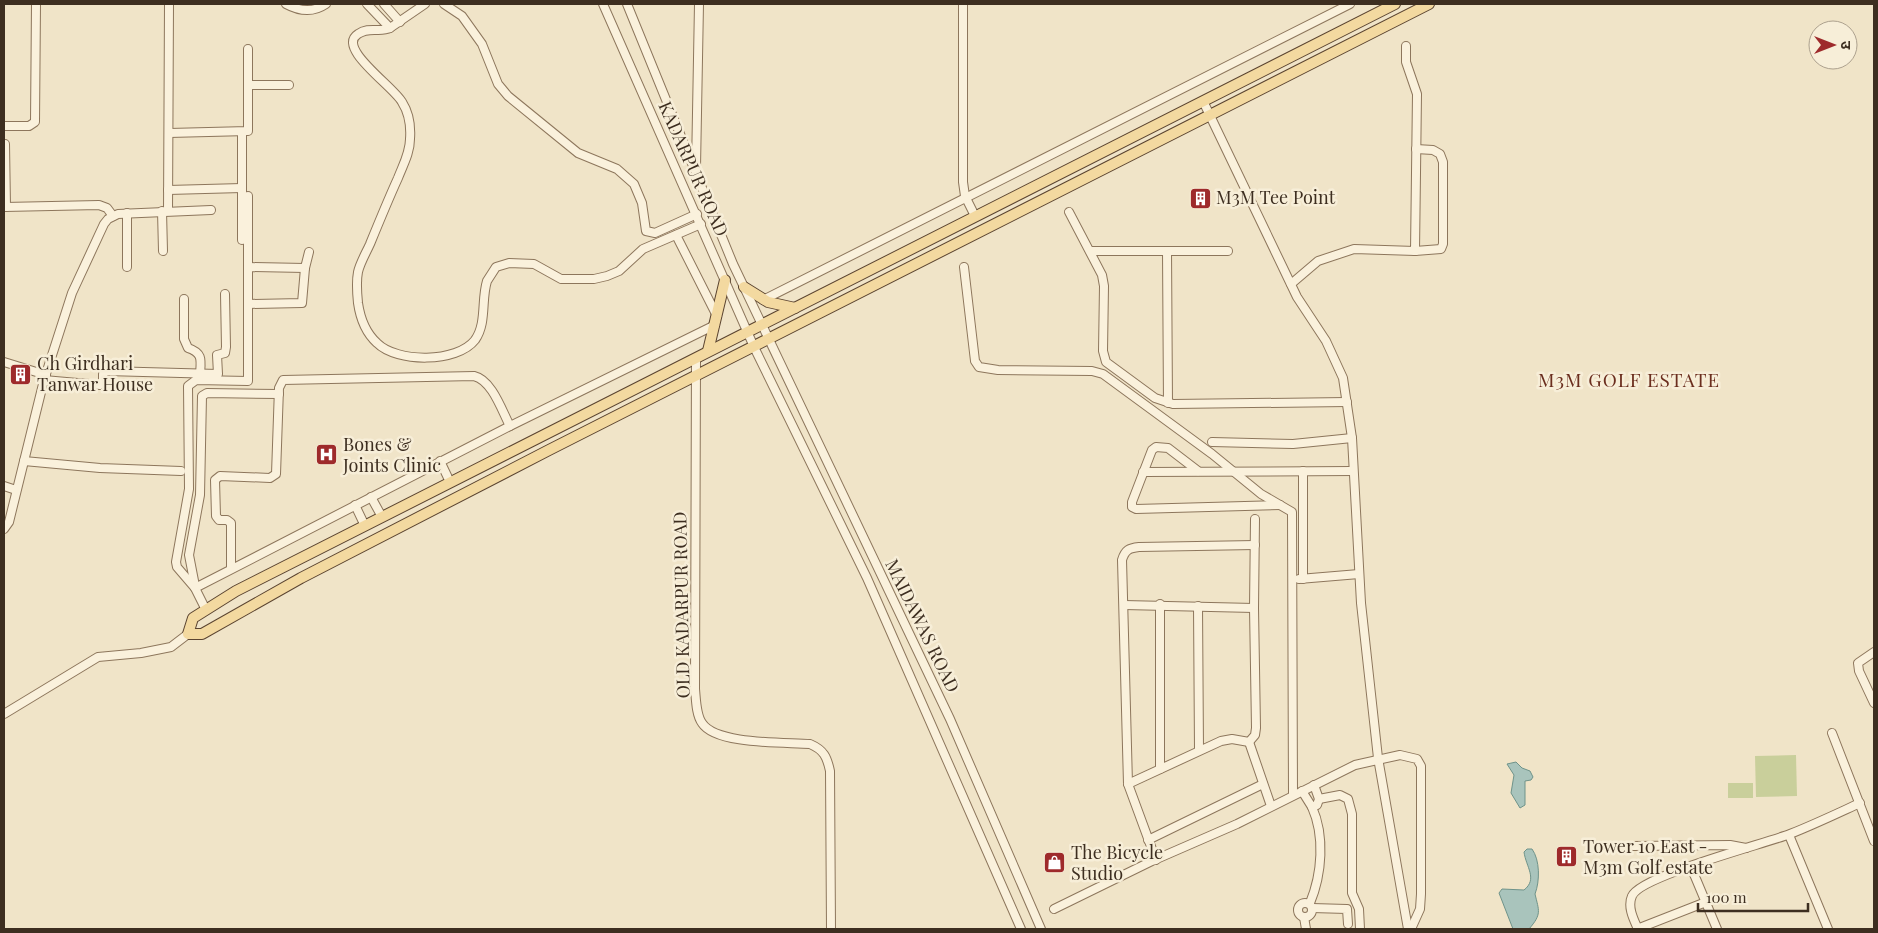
<svg xmlns="http://www.w3.org/2000/svg" width="1878" height="933" font-family="'Playfair Display','Noto Sans Devanagari',serif">
	<style>
		.green { fill: #c9cf9b }
		.water { fill: #a9c4bc; stroke: #6f938a }
		.lines { fill: none; stroke-linecap: round; stroke-linejoin: round }
		.minor-casing { stroke: #8d765c; stroke-width: 10 }
		.major-casing { stroke: #5b4430; stroke-width: 12 }
		.minor { stroke: #faf1dc; stroke-width: 8 }
		.major { stroke: #f3d9a0; stroke-width: 10 }
		.labels { text-anchor: middle; stroke-width: 5; stroke-linejoin: round; paint-order: stroke }
		.street-label { font-size: 18px; fill: #3d2e20; stroke: #f7eed8 }
		.poi-label { font-size: 18px; fill: #3d2e20; stroke: #f7eed8; text-anchor: start }
		.neighbourhood-label { font-size: 19px; letter-spacing: 1px; fill: #6b2e1e; stroke: #f7eed8 }
	</style>
	<rect width="100%" height="100%" fill="#f0e4c8"/>
	<g class="green">
		<polygon points="1796,755 1797,796 1756,797 1755,756"/>
		<rect x="1728" y="783" width="25" height="15"/>
	</g>
	<g class="water">
		<polygon points="1516,762 1522,768 1530,771 1533,777 1531,780 1525,781 1525,805 1520,808 1511,793 1514,775 1507,764"/>
		<path d="M 1527,849 L 1532,849 C 1540,860 1540,881 1535,894 C 1539,911 1542,914 1529,929 L 1513,929 L 1499,893 L 1502,889 L 1524,890 C 1538,879 1526,867 1524,852 Z"/>
	</g>
	<g class="lines">
		<defs>
			<g id="minor">
				<path d="M 286,4 C 299,11 313,13 326,4"/>
				<polyline points="367,4 390,28"/>
				<polyline points="384,4 400,22"/>
				<path d="M 425,4 L 390,28 C 380,33 369,26 358,34 C 336,48 393,86 402,102 C 409,113 411,126 410,139 C 410,153 403,165 398,178 C 388,200 379,222 370,244 C 366,253 360,263 358,272 C 356,282 357,293 358,303 C 360,317 366,333 377,343 C 397,363 457,363 475,340 C 487,323 481,300 487,281 L 496,267 L 509,263 L 534,264 L 561,279 L 594,279 L 607,276 L 619,271 L 643,249 L 701,224"/>
				<polyline points="444,4 462,16 482,44 498,84 508,96 578,153 617,169 634,184 642,203 646,231 655,233 697,214"/>
				<polyline points="603,4 754,347 867,578 1021,929"/>
				<polyline points="627,4 733,264 950,719 1041,929"/>
				<polyline points="963,4 963,182 965,196 975,216"/>
				<polyline points="248,85 289,85"/>
				<polyline points="1203,101 1297,297 1326,341 1343,378 1352,438 1361,603 1378,758 1408,929"/>
				<polyline points="4,126 29,126 35,122 36,4"/>
				<polyline points="242,132 242,240"/>
				<polyline points="169,133 248,131 248,49"/>
				<polyline points="5,144 6,207"/>
				<polyline points="696,167 699,4"/>
				<polyline points="168,190 242,188"/>
				<polyline points="248,196 248,267"/>
				<polyline points="4,207 99,205 107,208 113,216"/>
				<polyline points="162,211 163,251"/>
				<polyline points="168,211 169,4"/>
				<polyline points="1069,212 1102,275 1104,286 1103,351 1106,362 1155,398 1173,404 1347,402"/>
				<polyline points="127,213 127,267"/>
				<polyline points="676,235 717,316"/>
				<polyline points="1091,251 1228,251"/>
				<polyline points="1167,251 1168,403"/>
				<polyline points="1415,251 1441,249 1443,244 1443,162 1440,154 1433,150 1416,149"/>
				<polyline points="964,267 975,361 979,367 998,370 1092,371 1103,374 1212,454 1261,494 1292,512 1293,795"/>
				<polyline points="1291,284 1318,261 1354,249 1415,251 1417,94 1406,62 1406,46"/>
				<path d="M 184,299 L 184,339 L 188,348 C 203,353 201,360 200,374"/>
				<polyline points="763,300 1350,4"/>
				<polyline points="248,304 302,303 305,268"/>
				<path d="M 696,358 L 695,689 C 696,699 696,715 702,723 C 716,745 785,742 810,744 C 824,750 827,757 830,771 L 831,929"/>
				<polyline points="4,362 46,375"/>
				<polyline points="44,380 100,385 103,384 103,374 106,371 218,374 217,355 225,353 226,347 225,294"/>
				<polyline points="1212,442 1293,444 1352,438"/>
				<polyline points="24,461 100,468 181,471"/>
				<polyline points="440,461 450,482"/>
				<polyline points="1198,471 1168,448 1156,447 1152,450 1132,502 1132,507 1136,509 1280,505"/>
				<polyline points="1303,471 1303,579"/>
				<polyline points="1143,472 1353,471"/>
				<polyline points="4,486 16,490"/>
				<polyline points="371,497 382,517"/>
				<polyline points="355,505 365,526"/>
				<polyline points="4,529 9,522 44,380 63,321 72,293 104,224 108,219 118,214 211,210"/>
				<path d="M 231,568 L 231,523 L 227,520 L 219,520 L 216,516 L 215,480 L 220,476 L 270,478 L 276,474 L 279,388 L 283,380 L 474,376 C 492,380 502,411 510,426"/>
				<polyline points="1299,579 1359,574"/>
				<polyline points="195,586 189,555 200,495 202,396 207,393 279,394"/>
				<polyline points="195,588 177,567 176,562 189,489 188,386 196,380 248,381 248,267 305,268 309,252"/>
				<polyline points="1160,604 1160,769"/>
				<polyline points="1124,605 1254,608"/>
				<polyline points="1198,606 1199,750"/>
				<polyline points="206,610 195,588 510,426 715,325"/>
				<polyline points="1874,652 1858,663 1859,671 1874,703"/>
				<polyline points="4,714 98,657 141,653 171,647 188,634"/>
				<polyline points="1832,733 1874,841"/>
				<polyline points="1249,742 1255,735 1256,728 1254,608 1255,519"/>
				<polyline points="1249,742 1271,806"/>
				<polyline points="1128,784 1221,741 1232,739 1249,742"/>
				<polyline points="1302,791 1312,807 1317,805 1319,799 1314,785"/>
				<polyline points="1319,799 1340,795 1348,799 1352,814 1352,893 1359,909 1360,929"/>
				<polyline points="1789,835 1828,929"/>
				<polyline points="1148,840 1263,784"/>
				<polyline points="1633,846 1730,845 1746,848"/>
				<path d="M 1156,860 L 1128,784 L 1122,560 C 1125,550 1129,548 1139,547 L 1255,545"/>
				<polyline points="1691,867 1717,929"/>
				<circle cx="1305" cy="910" r="7"/>
				<path d="M 1310,903 C 1322,874 1325,836 1312,807"/>
				<polyline points="1312,908 1347,909 1348,924"/>
				<polyline points="1054,909 1152,861 1237,824 1355,765 1400,755 1417,759 1421,766 1421,894 1420,909 1411,929"/>
				<polyline points="1304,917 1306,929"/>
				<polyline points="1637,929 1706,902"/>
				<path d="M 1638,929 C 1634,920 1627,907 1632,896 C 1640,876 1764,844 1790,834 C 1813,825 1836,814 1860,803"/>
			</g>
			<g id="major">
				<polyline points="1395,4 236,591 193,618 188,634 202,634 301,578 549,450 1429,4"/>
				<polyline points="744,287 768,302 795,308"/>
				<polyline points="708,351 725,280"/>
			</g>
		</defs>
		<use href="#minor" class="minor-casing"/>
		<use href="#major" class="major-casing"/>
		<use href="#minor" class="minor"/>
		<use href="#major" class="major"/>
	</g>
	<defs>
		<symbol id="building-square" viewBox="-11 -11 22 22"><rect x="-9" y="-9" width="18" height="18" rx="4" fill="#9e2a2b" stroke="#f7eed8"/><path d="M-4-6H4V6H1V3H-1V6H-4ZM-2.5-4.3h1.7v1.8h-1.7ZM.8-4.3h1.7v1.8H.8ZM-2.5-1h1.7V.8h-1.7ZM.8-1h1.7V.8H.8Z" fill="#fff"/></symbol>
		<symbol id="hospital-square" viewBox="-11 -11 22 22"><rect x="-9" y="-9" width="18" height="18" rx="4" fill="#9e2a2b" stroke="#f7eed8"/><path d="M-5-5h3v3.5h4V-5h3V5h-3V1.5h-4V5h-3Z" fill="#fff"/></symbol>
		<symbol id="shop-square" viewBox="-11 -11 22 22"><rect x="-9" y="-9" width="18" height="18" rx="4" fill="#9e2a2b" stroke="#f7eed8"/><path d="M-5-2.5h2.3a2.7 3.5 0 0 1 5.4 0H5L5.5 6h-11ZM-1.5-2.5h3a1.5 2.3 0 0 0-3 0Z" fill="#fff"/></symbol>
	</defs>
	<g fill-rule="evenodd">
		<use href="#building-square" x="1188" y="186" width="25" height="25"/>
		<use href="#building-square" x="8" y="362" width="25" height="25"/>
		<use href="#hospital-square" x="314" y="442" width="25" height="25"/>
		<use href="#building-square" x="1554" y="844" width="25" height="25"/>
		<use href="#shop-square" x="1042" y="850" width="25" height="25"/>
	</g>
	<g class="labels">
		<g class="street-label">
			<text transform="translate(693 169) rotate(66)" y="6">KADARPUR ROAD</text>
			<text transform="translate(682 605) rotate(-91)" y="6">OLD KADARPUR ROAD</text>
			<text transform="translate(922 626) rotate(64)" y="6">MAIDAWAS ROAD</text>
		</g>
		<g class="poi-label">
			<text x="1216" y="204">M3M Tee Point</text>
			<text x="37" y="370">Ch Girdhari<tspan x="37" dy="21">Tanwar House</tspan></text>
			<text x="343" y="451">Bones &amp;<tspan x="343" dy="21">Joints Clinic</tspan></text>
			<text x="1583" y="853">Tower 10 East -<tspan x="1583" dy="21">M3m Golf estate</tspan></text>
			<text x="1071" y="859">The Bicycle<tspan x="1071" dy="21">Studio</tspan></text>
		</g>
		<g class="neighbourhood-label">
			<text x="1629" y="387">M3M GOLF ESTATE</text>
		</g>
	</g>
	<rect width="1878" height="933" fill="none" stroke="#3d2e20" stroke-width="10"/>
	<g transform="translate(1833 45) rotate(90)"><circle r="24" fill="#f7eed8" stroke="#ada18e"/>
	<path d="M0-4L9 19L0 12L-9 19Z" fill="#9e2a2b"/>
	<text y="-8" font-size="14" font-weight="bold" text-anchor="middle" fill="#3d2e20">उ</text>
	</g>
	<path d="M1698 903v8h110v-8" fill="none" stroke="#3d2e20" stroke-width="2.5"/>
	<text x="1706" y="903" font-size="15" fill="#3d2e20" stroke="#f7eed8" stroke-width="4" paint-order="stroke">100 m</text>
</svg>
